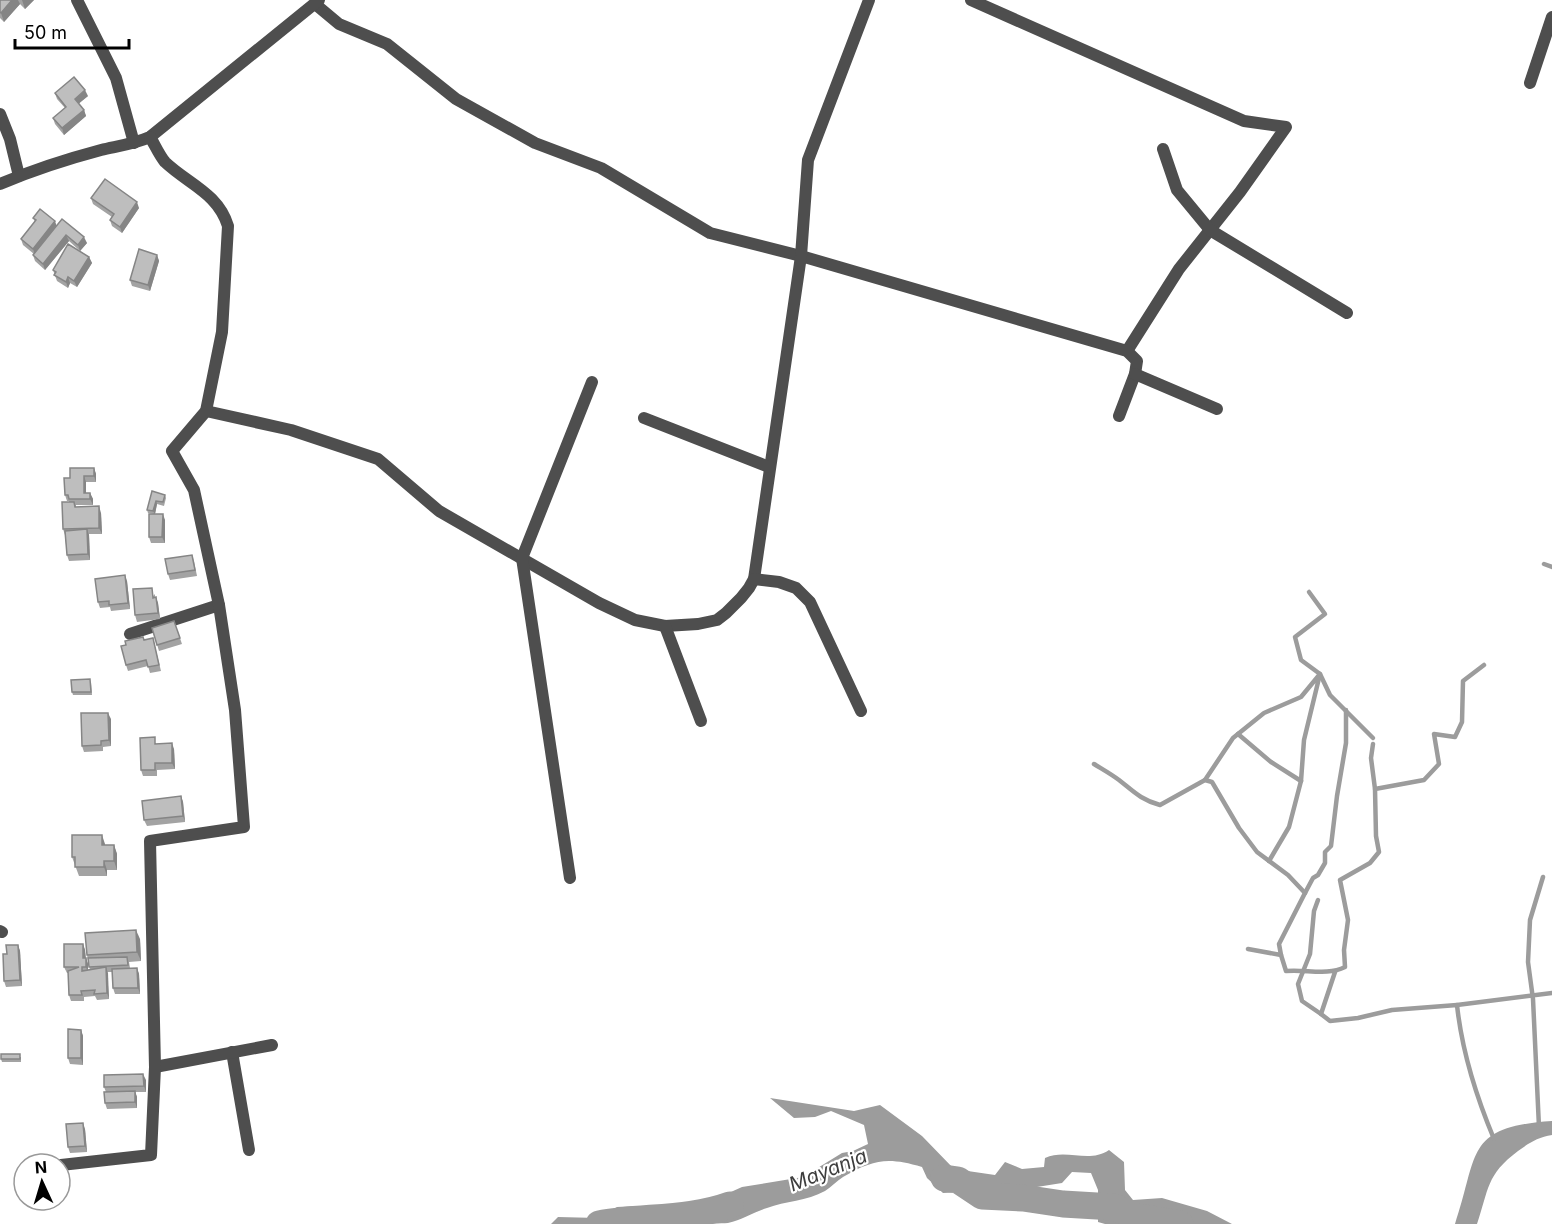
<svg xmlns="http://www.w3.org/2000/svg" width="1552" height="1224" font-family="Inter,sans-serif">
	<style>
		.water { fill: #9c9c9c }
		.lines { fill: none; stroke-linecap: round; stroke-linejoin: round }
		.stream { stroke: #9c9c9c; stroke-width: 4.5 }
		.river { stroke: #9c9c9c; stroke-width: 27 }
		.street { stroke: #4e4e4e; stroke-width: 12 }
		.wall { fill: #a3a3a3 }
		.shaded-wall { fill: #858585 }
		.building { fill: #bebebe; stroke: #858585; stroke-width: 1.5 }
		.labels { text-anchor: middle; stroke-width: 4.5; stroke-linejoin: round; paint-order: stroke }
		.water-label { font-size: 20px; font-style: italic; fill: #3d3d3d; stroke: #fff }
	</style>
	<rect width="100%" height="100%" fill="#fff"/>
	<g class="water">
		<path d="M 770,1098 L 854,1111 L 880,1105 L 922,1136 L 954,1169 L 995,1175 L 1005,1162 L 1022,1169 L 1044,1167 L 1045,1158 C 1067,1148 1088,1164 1109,1150 L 1124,1162 L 1125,1190 L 1133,1200 L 1162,1198 L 1207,1211 L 1232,1224 L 1105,1224 L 1098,1222 L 1098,1190 L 1091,1173 L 1072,1172 L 1062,1183 L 1018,1190 L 943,1193 L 927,1178 L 922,1167 C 888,1157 874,1159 843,1177 C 837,1181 831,1187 825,1191 C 807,1201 785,1201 767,1208 C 754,1212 742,1220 728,1223 C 709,1224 666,1224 645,1222 L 644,1224 L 551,1224 L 558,1217 L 598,1218 L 617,1207 L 636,1206 L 669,1221 L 688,1220 L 713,1200 L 742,1187 L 803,1177 L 842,1153 L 853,1151 L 868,1144 L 864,1125 L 831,1111 L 815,1117 L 794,1118 Z"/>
		<path d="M 1552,1121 L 1552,1135 C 1538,1137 1529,1143 1518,1151 C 1486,1175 1489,1189 1477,1224 L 1455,1224 C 1479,1154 1464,1127 1552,1121 Z"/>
	</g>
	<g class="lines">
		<g class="stream">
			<polyline points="1544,564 1552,567"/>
			<polyline points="1309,592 1325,614 1295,637 1301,660 1320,674 1330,695 1373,738"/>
			<polyline points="1238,734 1271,762 1301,781"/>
			<polyline points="1373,744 1371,758 1375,789"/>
			<path d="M 1094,764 C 1102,769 1111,774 1119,780 C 1133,791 1141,800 1160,805 L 1205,780 L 1212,782 L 1239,828 L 1257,852 L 1288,875 L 1305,893"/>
			<polyline points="1205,780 1233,738 1264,713 1301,697 1320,674 1304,740 1301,781 1289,827 1269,861"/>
			<polyline points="1318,900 1314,911 1310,954 1298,984 1302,1001 1321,1014"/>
			<path d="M 1248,949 L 1281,955 L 1286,971 C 1306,969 1327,976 1345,967 L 1344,950 L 1348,920 L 1340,880 L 1370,863 L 1379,852 L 1376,836 L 1375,789 L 1424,780 L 1439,764 L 1434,734 L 1455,737 L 1462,722 L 1463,681 L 1484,665"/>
			<polyline points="1281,955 1279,944 1305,893 1313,878 1318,875 1325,863 1325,852 1331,846 1337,796 1346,743 1346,710"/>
			<path d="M 1335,972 L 1321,1014 L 1330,1021 L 1358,1018 L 1392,1010 L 1457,1005 C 1462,1052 1476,1096 1494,1139"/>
			<polyline points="1457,1005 1552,993"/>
			<polyline points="1539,1127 1533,999 1528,962 1530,920 1543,877"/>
		</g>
		<g class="river">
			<polyline points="944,1178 958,1180 982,1196 1023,1198 1063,1204 1114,1207 1134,1216 1180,1224"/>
			<path d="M 599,1224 C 642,1216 689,1220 730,1205"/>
		</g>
		<g class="street">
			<polyline points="77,0 116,78 134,143"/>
			<polyline points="971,0 1244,121 1286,127 1240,192 1179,269 1127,351"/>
			<polyline points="315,4 339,24 387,44 456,99 535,143 601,168 710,233 801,256 1127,351 1137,361 1135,374 1119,416"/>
			<polyline points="1530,83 1552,17"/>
			<polyline points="0,114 10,139 19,176"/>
			<polyline points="1163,149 1177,190 1210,230 1347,313"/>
			<path d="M 0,184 C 33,170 67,159 101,150 C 118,146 134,144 150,137 L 319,0"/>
			<polyline points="1135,374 1217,409"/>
			<polyline points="206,411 291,430 378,459 439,511 599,603 635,620 665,626 698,624 717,620 726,613 741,598 749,588 754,579 801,256 808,160 869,0"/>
			<polyline points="644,418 769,467"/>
			<polyline points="754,579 779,582 796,588 810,602 861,711"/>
			<polyline points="665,626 701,721"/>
			<polyline points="130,634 219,605"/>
			<polyline points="570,878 522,558 592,382"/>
			<polyline points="0,931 2,932"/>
			<polyline points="232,1052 249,1150"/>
			<polyline points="155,1067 272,1045"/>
			<path d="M 61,1165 L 151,1155 L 155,1067 L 150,841 L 244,827 L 235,710 L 219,605 L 194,490 L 172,451 L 206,411 L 222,332 L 228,226 C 218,193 188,184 165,162 C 159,155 155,145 150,137"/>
		</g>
	</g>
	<g class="wall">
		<polygon points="0,0 34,0 25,9 20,4 4,22 0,18"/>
		<polygon points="55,93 88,96 78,104 84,110 86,116 64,135 55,124 53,118 65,108 57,99"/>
		<polygon points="91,198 139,208 122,233 112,226 110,220 112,217 93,204"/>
		<polygon points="33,218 57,226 87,243 80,251 69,241 45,270 35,261 33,255 34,254 23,245 21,239 35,222"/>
		<polygon points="157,255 159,261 150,291 132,286 130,280"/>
		<polygon points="89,257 92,263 77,287 70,283 68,288 57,281 53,270"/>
		<polygon points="94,468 96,474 96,482 86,482 86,493 90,493 93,499 93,505 76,505 76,507 101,513 102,534 89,534 90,560 69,561 67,555 65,535 63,529 69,502 69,501 67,501 65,495 70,478"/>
		<polygon points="152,491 165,495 166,498 164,506 157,504 155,514 165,520 165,543 151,543 149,537 154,514 148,513 147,510"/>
		<polygon points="192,555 194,561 197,576 170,580 168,574"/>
		<polygon points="127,581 130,609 111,611 110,607 100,608 98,602"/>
		<polygon points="155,594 155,597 158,603 160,619 137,622 135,615"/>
		<polygon points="174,621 182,644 159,651 152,628"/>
		<polygon points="153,638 161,671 150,673 148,666 128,671 126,665 126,645"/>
		<polygon points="91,682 92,695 73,695 72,692"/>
		<polygon points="111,719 111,746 103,747 103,751 84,752 82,746"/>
		<polygon points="157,744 174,749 175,769 157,770 157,776 143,776 141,770"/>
		<polygon points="181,796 183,802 185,822 147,826 144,820"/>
		<polygon points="105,845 114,845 117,854 117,870 107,870 107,876 79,876 72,857"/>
		<polygon points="140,939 141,961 129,962 130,968 137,968 139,974 140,994 115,994 113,988 112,972 107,972 109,999 97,1000 95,996 84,997 84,1001 71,1001 69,995 68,973 67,973 64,967 83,944 85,950 86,958 88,964 88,970 90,970 87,955"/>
		<polygon points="18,945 20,951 22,986 6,987 4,981 7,954"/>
		<polygon points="81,1030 83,1036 83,1065 70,1064 68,1058"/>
		<polygon points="21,1057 21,1062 2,1062 1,1059"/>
		<polygon points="146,1080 146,1092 135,1092 137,1097 137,1108 107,1109 105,1103 106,1092 104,1087"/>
		<polygon points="85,1129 87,1152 70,1153 68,1147"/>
	</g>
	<g class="shaded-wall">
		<polygon points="12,0 18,0 20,4 4,22 1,13"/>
		<polygon points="22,0 34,0 25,9"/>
		<polygon points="85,90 88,96 77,105 75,99"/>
		<polygon points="84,110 86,116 64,135 62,128"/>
		<polygon points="137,202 139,208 122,233 120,227"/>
		<polygon points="55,221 57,227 35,255 33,249"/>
		<polygon points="66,235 69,241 45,270 43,264"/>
		<polygon points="84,237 87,243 80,251 78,245"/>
		<polygon points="157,255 159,261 150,291 148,285"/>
		<polygon points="89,257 92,263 77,287 74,281"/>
		<polygon points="68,277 70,283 68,288 66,282"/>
		<polygon points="94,468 96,474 96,482 94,476"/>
		<polygon points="84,476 86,482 86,499 84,493"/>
		<polygon points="90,493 93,499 93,505 90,499"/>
		<polygon points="156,501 157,504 155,514 153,511"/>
		<polygon points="99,506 101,513 102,534 99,528"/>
		<polygon points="163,514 165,520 165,543 162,537"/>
		<polygon points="87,529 89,535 90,560 88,554"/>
		<polygon points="125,575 127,581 130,609 128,603"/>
		<polygon points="156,597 158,603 160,619 158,613"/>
		<polygon points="108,713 111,719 111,746 109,740"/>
		<polygon points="172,743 174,749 175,769 172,763"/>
		<polygon points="181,796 183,802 185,822 183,816"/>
		<polygon points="102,835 105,844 105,854 102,845"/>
		<polygon points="114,845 117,854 117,870 114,861"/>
		<polygon points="104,861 107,870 107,876 104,867"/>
		<polygon points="136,930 140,939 141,961 137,952"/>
		<polygon points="83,944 85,950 86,964 83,958"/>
		<polygon points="18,945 20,951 22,986 20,980"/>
		<polygon points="86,958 88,964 88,973 86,967"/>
		<polygon points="106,967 108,973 109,999 107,993"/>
		<polygon points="137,968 139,974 140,994 138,988"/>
		<polygon points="81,1030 83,1036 83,1065 81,1058"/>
		<polygon points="143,1074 146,1080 146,1092 144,1086"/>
		<polygon points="135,1091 137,1097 137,1108 135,1102"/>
		<polygon points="83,1123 85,1129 87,1152 85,1146"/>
	</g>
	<g class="building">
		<polygon points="0,0 12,0 1,13 0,12"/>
		<polygon points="74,77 85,90 75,99 84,110 62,128 53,118 66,107 55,93"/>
		<polygon points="105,179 137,202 120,227 110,220 114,214 91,198"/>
		<polygon points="40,209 55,221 33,249 21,239 36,220 33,218"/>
		<polygon points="62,219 84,237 78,245 66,235 43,264 33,255"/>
		<polygon points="68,244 89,257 74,281 68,277 66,282 54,275 56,272 53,270"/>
		<polygon points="139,249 157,255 148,285 130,280"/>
		<polygon points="70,468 94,468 94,476 84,476 84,493 90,493 90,499 69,499 68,495 65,495 64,478 70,478"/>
		<polygon points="152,491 165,495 163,502 156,501 153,511 147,510"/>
		<polygon points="62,502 74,502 75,507 99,506 99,528 63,529"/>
		<polygon points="149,514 163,514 162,537 149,537"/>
		<polygon points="87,529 88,554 67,555 65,531"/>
		<polygon points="192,555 195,570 168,574 165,559"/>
		<polygon points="125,575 128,603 109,605 109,601 98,602 95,579"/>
		<polygon points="152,588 153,598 156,597 158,613 135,615 133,589"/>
		<polygon points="174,621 180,638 157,645 152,628"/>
		<polygon points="143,637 144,640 153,638 159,665 148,667 146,660 126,665 121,646 126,645 125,641"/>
		<polygon points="90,679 91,692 72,692 71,680"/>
		<polygon points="81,713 108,713 109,740 101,741 101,745 82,746"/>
		<polygon points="155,737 155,744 172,743 172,763 155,763 155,770 141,770 140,738"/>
		<polygon points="181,796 183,816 144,820 142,801"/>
		<polygon points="72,835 102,835 102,845 114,845 114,861 104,861 104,867 75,867 75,857 72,857"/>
		<polygon points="136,930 137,952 87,955 85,933"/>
		<polygon points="64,944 83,944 83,958 86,958 86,967 82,967 82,971 106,967 107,993 94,994 95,990 81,991 82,995 69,995 68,971 79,967 64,967"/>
		<polygon points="6,945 18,945 20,980 4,981 3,954 7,954"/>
		<polygon points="127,957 128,965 89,967 88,958"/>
		<polygon points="137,968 138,988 113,988 112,969"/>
		<polygon points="68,1029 81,1030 81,1058 68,1058"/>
		<rect x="1" y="1054" width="19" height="5"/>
		<polygon points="143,1074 144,1086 104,1087 104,1075"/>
		<polygon points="135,1091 135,1102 105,1103 104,1092"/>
		<polygon points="83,1123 85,1146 68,1147 66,1124"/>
	</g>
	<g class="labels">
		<g class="water-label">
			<text transform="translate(828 1170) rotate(-22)" y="7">Mayanja</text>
		</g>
	</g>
	<g transform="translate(42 1182) rotate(356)"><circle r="28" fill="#ffffff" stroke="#999999" stroke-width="1.5"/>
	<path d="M0-4.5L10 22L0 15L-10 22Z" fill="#000000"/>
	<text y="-9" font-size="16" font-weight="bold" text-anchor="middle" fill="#000000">N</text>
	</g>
	<path d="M15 39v9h114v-9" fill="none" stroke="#000000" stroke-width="3"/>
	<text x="24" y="39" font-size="18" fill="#000000" stroke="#ffffff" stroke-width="4.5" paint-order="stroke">50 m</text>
</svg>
